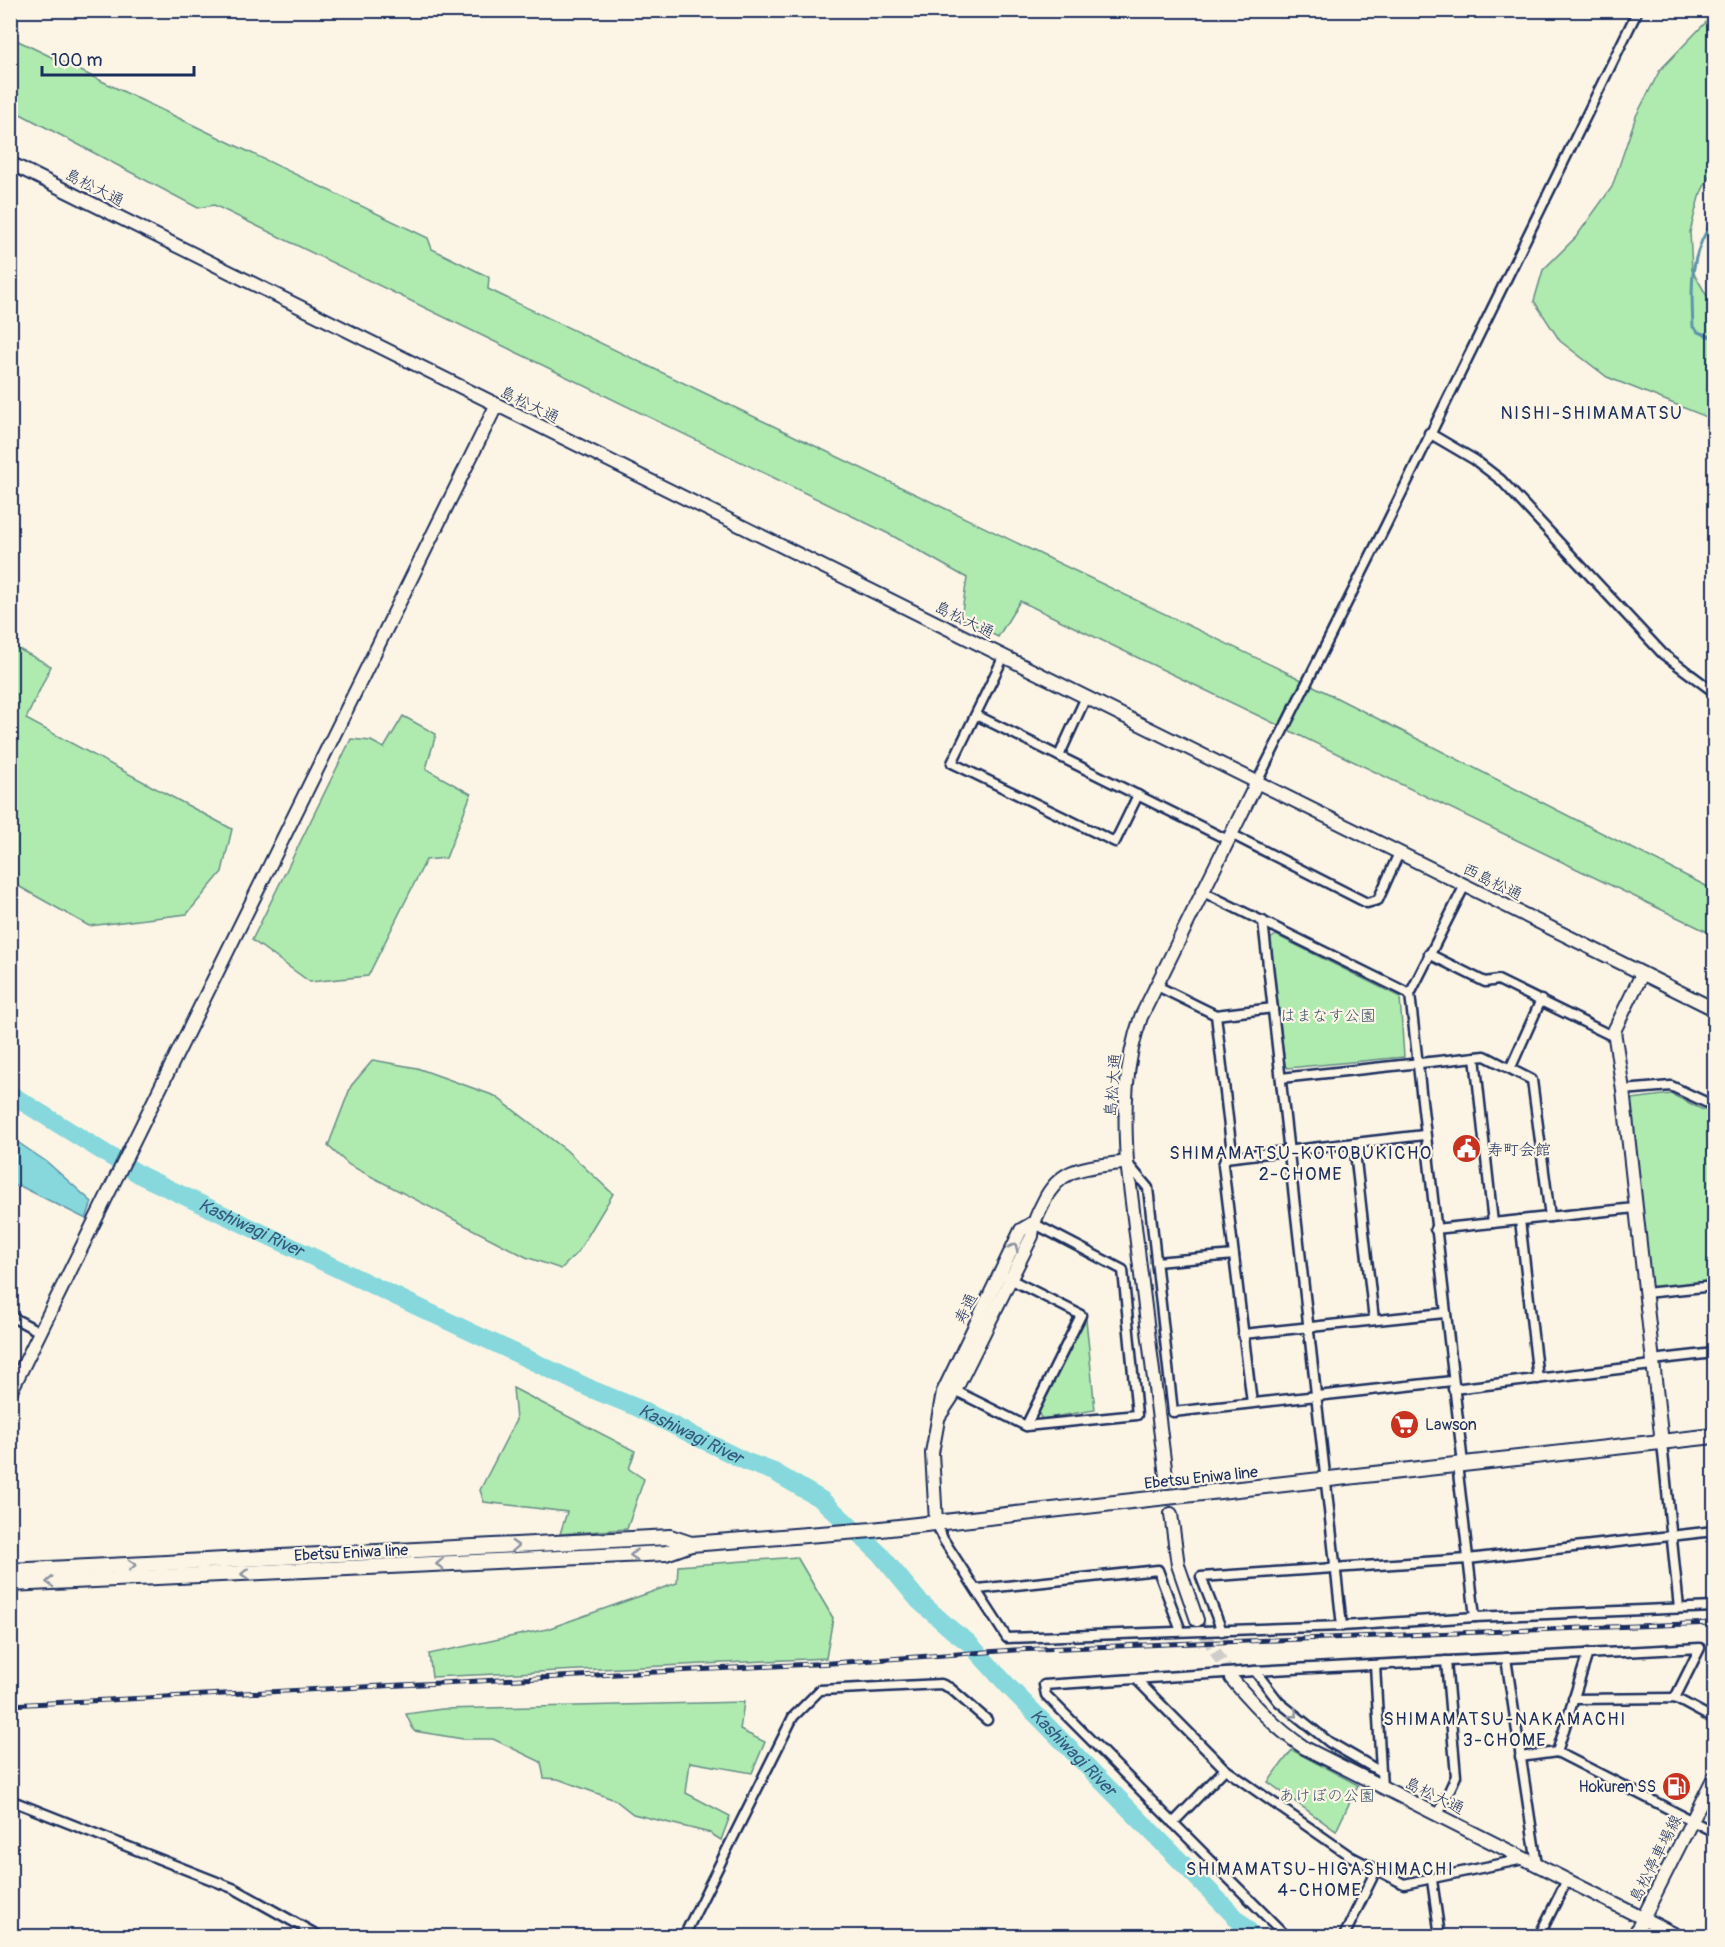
<svg xmlns="http://www.w3.org/2000/svg" width="1725" height="1947" font-family="Pangolin,'Klee One',sans-serif">
	<style>
		.green { fill: #afeaaf; stroke: #658c86; stroke-width: 1.5 }
		.water { fill: #86d8dc; stroke: #5b94aa; stroke-width: 1.5 }
		.lines { fill: none; stroke-linecap: round; stroke-linejoin: round }
		.stream { stroke: #5b94aa; stroke-width: 3 }
		.river { stroke: #86d8dc; stroke-width: 18 }
		.secondary-tunnel { stroke: #cfcdca; stroke-width: 12; stroke-dasharray: 12 6; stroke-linecap: butt }
		.street-casing { stroke: #1b2f5e; stroke-width: 13 }
		.secondary-casing { stroke: #1b2f5e; stroke-width: 16 }
		.primary-casing { stroke: #1b2f5e; stroke-width: 18 }
		.street { stroke: #fcf5e5; stroke-width: 8 }
		.secondary { stroke: #fcf5e5; stroke-width: 12 }
		.primary { stroke: #fcf5e5; stroke-width: 14 }
		.rail-casing { stroke: #1b2f5e; stroke-width: 5 }
		.rail { stroke: #fcf5e5; stroke-width: 3; stroke-dasharray: 9; stroke-linecap: butt }
		.oneway { stroke: #8c92a2 }
		.labels { text-anchor: middle; stroke-width: 4.5; stroke-linejoin: round; paint-order: stroke }
		.street-label { font-size: 16px; fill: #1b2f5e; stroke: #fcf5e5 }
		.park-label { font-size: 16px; fill: #39546e; stroke: #fcf5e5 }
		.poi-label { font-size: 16px; fill: #1b2f5e; stroke: #fcf5e5; text-anchor: start }
		.neighbourhood-label { font-size: 18px; letter-spacing: 1.5px; fill: #1b2f5e; stroke: #fcf5e5 }
		.water-label { font-size: 18px; font-style: italic; fill: #36597e; stroke: #fcf5e5 }
	</style>
	<rect width="100%" height="100%" fill="#fcf5e5"/>
	<filter id="ink" filterUnits="userSpaceOnUse"><feTurbulence type="fractalNoise" baseFrequency=".0167" numOctaves="2"/><feDisplacementMap in="SourceGraphic" scale="12" xChannelSelector="R" yChannelSelector="G"/><feConvolveMatrix kernelMatrix="1 2 1 2 8 2 1 2 1" color-interpolation-filters="sRGB"/></filter>
	<g filter="url(#ink)">
		<g class="green">
			<polygon points="1709,19 1714,19 1714,166 1699,197 1690,232 1692,270 1714,308 1714,420 1607,377 1560,341 1534,301 1543,270 1576,237 1612,187 1636,116 1660,70"/>
			<polygon points="10,37 428,238 432,249 489,277 488,289 1290,674 1714,890 1714,935 1020,601 998,637 961,618 967,578 891,535 214,205 198,208 11,109"/>
			<polygon points="11,645 51,666 26,719 232,829 222,872 187,914 89,926 11,882"/>
			<polygon points="403,716 436,734 426,769 471,794 446,858 426,860 368,976 310,982 252,940 351,739 371,741 384,748"/>
			<polygon points="1276,935 1400,997 1404,1057 1288,1068 1285,1066 1270,939"/>
			<polygon points="373,1060 417,1068 495,1096 566,1150 613,1194 578,1252 561,1269 526,1257 349,1165 328,1146 351,1086"/>
			<polygon points="1671,1094 1714,1115 1714,1281 1654,1288 1650,1285 1630,1102 1632,1099"/>
			<polygon points="1086,1319 1095,1410 1042,1419 1038,1413"/>
			<polygon points="513,1388 635,1451 629,1469 644,1479 627,1529 560,1534 567,1512 484,1502 480,1490 516,1420"/>
			<polygon points="797,1557 833,1618 826,1658 432,1677 429,1654 547,1629 677,1583 678,1566"/>
			<polygon points="744,1702 740,1730 765,1742 752,1773 690,1762 686,1793 730,1816 721,1840 710,1833 633,1814 615,1800 558,1779 544,1778 541,1762 493,1739 463,1739 414,1731 406,1714 442,1709"/>
			<polygon points="1292,1750 1358,1785 1336,1831 1268,1782"/>
		</g>
		<polygon class="water" points="10,1137 47,1162 92,1202 86,1219 18,1185 11,1188"/>
		<g class="lines">
			<path class="stream" d="M 1714,219 C 1689,255 1691,285 1693,327 L 1698,332 L 1714,338"/>
			<path class="river" id="s1" d="M 10,1094 L 142,1176 L 591,1389 L 638,1408 L 747,1462 L 774,1472 L 822,1500 L 880,1554 L 919,1601 L 953,1631 L 968,1642 L 1010,1688 L 1254,1936"/>
			<g class="secondary-tunnel">
				<polyline points="1166,1476 1171,1514"/>
				<polyline points="1197,1620 1231,1678"/>
			</g>
			<defs>
				<g id="street">
					<polyline points="1429,433 1475,460 1501,480 1663,654 1714,692"/>
					<polyline points="1004,656 952,763 1115,842 1138,795"/>
					<polyline points="976,715 1228,840"/>
					<polyline points="1059,756 1086,697"/>
					<polyline points="1257,782 1386,525 1638,10"/>
					<polyline points="1231,834 1367,903 1378,900 1399,853"/>
					<polyline points="1201,891 1410,994"/>
					<polyline points="1263,921 1342,1626"/>
					<polyline points="1429,954 1485,982 1498,980 1616,1038"/>
					<polyline points="1155,985 1216,1015 1231,1144 1223,1165 1252,1403"/>
					<polyline points="1216,1015 1273,1008"/>
					<polyline points="1475,1057 1493,1223"/>
					<polyline points="1511,1067 1541,1000"/>
					<polyline points="1281,1078 1485,1056 1532,1080 1550,1217"/>
					<polyline points="1623,1090 1671,1086 1714,1106"/>
					<polyline points="1354,1143 1374,1320"/>
					<polyline points="1225,1158 1424,1135"/>
					<polyline points="1127,1163 1148,1188 1173,1412 1452,1381"/>
					<polyline points="1520,1220 1538,1379"/>
					<polyline points="1435,1229 1635,1208"/>
					<polyline points="1156,1262 1234,1255"/>
					<polyline points="1006,1277 1081,1315 1026,1426"/>
					<polyline points="1645,1293 1714,1286"/>
					<polyline points="10,1316 40,1332"/>
					<polyline points="1243,1334 1444,1313"/>
					<polyline points="1652,1360 1714,1353"/>
					<polyline points="952,1389 1026,1426 1137,1415 1123,1270 1033,1223"/>
					<polyline points="1453,1389 1652,1365"/>
					<polyline points="1662,1443 1679,1608"/>
					<polyline points="1457,1464 1475,1617"/>
					<polyline points="1463,1464 1410,994 1465,885"/>
					<polyline points="936,1522 943,1539 1007,1638 1342,1626 1475,1617 1714,1607"/>
					<polyline points="978,1589 1158,1570 1181,1631"/>
					<polyline points="1222,1631 1201,1577 1468,1559 1714,1531"/>
					<polyline points="1506,1658 1537,1865"/>
					<polyline points="1375,1665 1382,1788"/>
					<polyline points="1255,1671 1279,1702 1329,1742 1381,1772"/>
					<polyline points="1138,1681 1225,1769 1350,1856 1404,1884 1524,1859"/>
					<polyline points="1573,1699 1675,1698 1714,1719"/>
					<polyline points="1557,1752 1588,1653"/>
					<polyline points="1520,1757 1557,1752 1714,1832"/>
					<polyline points="10,1800 235,1889 319,1936"/>
					<polyline points="1438,1815 1456,1776 1446,1661"/>
					<polyline points="1173,1823 1225,1769"/>
					<polyline points="1432,1880 1440,1936"/>
					<polyline points="684,1936 793,1717 820,1690 941,1684 950,1688 987,1720"/>
					<polyline points="1286,1936 1046,1695 1044,1685 1255,1671 1700,1648 1675,1698"/>
					<polyline points="1344,1936 1376,1870"/>
					<polyline points="1539,1936 1567,1880"/>
				</g>
				<g id="secondary">
					<polyline points="10,163 1714,1009"/>
					<polyline points="1642,974 1614,1031 1623,1090 1662,1443"/>
					<polyline points="10,1393 496,406"/>
					<path d="M 940,1415 L 952,1397 L 1032,1236 C 1033,1222 1038,1213 1044,1201 C 1062,1164 1090,1168 1127,1162"/>
					<path d="M 1166,1476 L 1127,1162 C 1124,1113 1124,1064 1141,1017 L 1257,782"/>
					<polyline points="1171,1514 1178,1565 1197,1620"/>
					<polyline points="936,1522 932,1453 943,1392 1021,1230 1033,1223"/>
					<path d="M 1231,1678 C 1254,1705 1275,1728 1305,1748 L 1678,1936"/>
					<polyline points="1634,1936 1714,1777"/>
				</g>
				<g id="primary">
					<polyline points="10,1571 670,1537 691,1544"/>
					<polyline points="10,1584 666,1553 691,1544 872,1530 1714,1436"/>
				</g>
			</defs>
			<use href="#street" class="street-casing"/>
			<use href="#secondary" class="secondary-casing"/>
			<use href="#primary" class="primary-casing"/>
			<use href="#street" class="street"/>
			<use href="#secondary" class="secondary"/>
			<use href="#primary" class="primary"/>
			<defs>
				<polyline id="rail" points="10,1705 832,1663 1014,1650 1714,1623"/>
			</defs>
			<use href="#rail" class="rail-casing"/>
			<use href="#rail" class="rail"/>
		</g>
		<defs><path id="oneway-chevron" d="M-2-3.5L2.5 0L-2 3.5" fill="none" stroke-width="1.6" stroke-linecap="round" stroke-linejoin="round" transform="scale(1.5)"/></defs>
		<g class="oneway">
			<use href="#oneway-chevron" transform="translate(1014 1247) rotate(-64)"/>
			<use href="#oneway-chevron" transform="translate(515 1546) rotate(-3)"/>
			<use href="#oneway-chevron" transform="translate(634 1555) rotate(177)"/>
			<use href="#oneway-chevron" transform="translate(440 1564) rotate(177)"/>
			<use href="#oneway-chevron" transform="translate(132 1565) rotate(-3)"/>
			<use href="#oneway-chevron" transform="translate(245 1574) rotate(177)"/>
			<use href="#oneway-chevron" transform="translate(50 1582) rotate(178)"/>
			<use href="#oneway-chevron" transform="translate(1294 1714) rotate(38)"/>
		</g>
	</g>
	<defs>
		<symbol id="civic-disc" viewBox="-11 -11 22 22"><circle r="9.5" fill="#c8321e" stroke="#fcf5e5"/><path d="M-.6-6.5H3V-4.5H.6V-3L4-1V1h2V6H-6V1h2V-1L-.6-3ZM-1.2 2.5V6h2.4V2.5Z" fill="#fff"/></symbol>
		<symbol id="supermarket-disc" viewBox="-11 -11 22 22"><circle r="9.5" fill="#c8321e" stroke="#fcf5e5"/><path d="M-6-5.5h2.5l.6 2H6L4.5 2H-2.5L-4.4-4H-6ZM-1.5 3.2a1.3 1.3 0 1 0 .1 0ZM3 3.2a1.3 1.3 0 1 0 .1 0Z" fill="#fff"/></symbol>
		<symbol id="fuel-disc" viewBox="-11 -11 22 22"><circle r="9.5" fill="#c8321e" stroke="#fcf5e5"/><path d="M-5.5-6h7V0h2V4h1.3V-2.5L3-4.5l.8-.8L6-3V5H2.5V1h-1V6h-7ZM-4.2-4.7v3.2H.2V-4.7Z" fill="#fff"/></symbol>
	</defs>
	<g fill-rule="evenodd">
		<use href="#civic-disc" x="1450" y="1132" width="33" height="33"/>
		<use href="#supermarket-disc" x="1388" y="1408" width="33" height="33"/>
		<use href="#fuel-disc" x="1660" y="1770" width="33" height="33"/>
	</g>
	<g class="labels">
		<g class="street-label">
			<text transform="translate(95 187) rotate(27)" y="6">島松大通</text>
			<text transform="translate(530 404) rotate(26)" y="6">島松大通</text>
			<text transform="translate(965 619) rotate(26)" y="6">島松大通</text>
			<text transform="translate(1493 881) rotate(26)" y="6">西島松通</text>
			<text transform="translate(1112 1085) rotate(-85)" y="6">島松大通</text>
			<text transform="translate(965 1308) rotate(-64)" y="6">寿通</text>
			<text transform="translate(1201 1477) rotate(-6)" y="6">Ebetsu Eniwa line</text>
			<text transform="translate(351 1552) rotate(-3)" y="6">Ebetsu Eniwa line</text>
			<text transform="translate(1435 1795) rotate(26)" y="6">島松大通</text>
			<text transform="translate(1655 1858) rotate(-63)" y="6">島松停車場線</text>
		</g>
		<g class="park-label">
			<text x="1328" y="1021">はまなす公園</text>
			<text x="1327" y="1801">あけぼの公園</text>
		</g>
		<g class="poi-label">
			<text x="1487" y="1155">寿町会館</text>
			<text x="1425" y="1430">Lawson</text>
			<text x="1656" y="1792" text-anchor="end">Hokuren SS</text>
		</g>
		<g class="neighbourhood-label">
			<text x="1592" y="419">NISHI-SHIMAMATSU</text>
			<text x="1301" y="1159">SHIMAMATSU-KOTOBUKICHO<tspan x="1301" dy="21">2-CHOME</tspan></text>
			<text x="1505" y="1725">SHIMAMATSU-NAKAMACHI<tspan x="1505" dy="21">3-CHOME</tspan></text>
			<text x="1320" y="1875">SHIMAMATSU-HIGASHIMACHI<tspan x="1320" dy="21">4-CHOME</tspan></text>
		</g>
		<g class="water-label">
			<text dy="6" stroke="none"><textPath href="#s1" startOffset="276">Kashiwagi River</textPath></text>
			<text dy="6" stroke="none"><textPath href="#s1" startOffset="762">Kashiwagi River</textPath></text>
			<text dy="6" stroke="none"><textPath href="#s1" startOffset="1266">Kashiwagi River</textPath></text>
		</g>
	</g>
	<rect width="1725" height="1947" fill="none" stroke="#fcf5e5" stroke-width="36"/>
	<rect x="18" y="18" width="1689" height="1911" fill="none" stroke="#1b2f5e" stroke-width="2" filter="url(#ink)"/>
	<path d="M42 66v9h152v-9" fill="none" stroke="#1b2f5e" stroke-width="3"/>
	<text x="51" y="66" font-size="18" fill="#1b2f5e" stroke="#fcf5e5" stroke-width="4.5" paint-order="stroke">100 m</text>
</svg>
